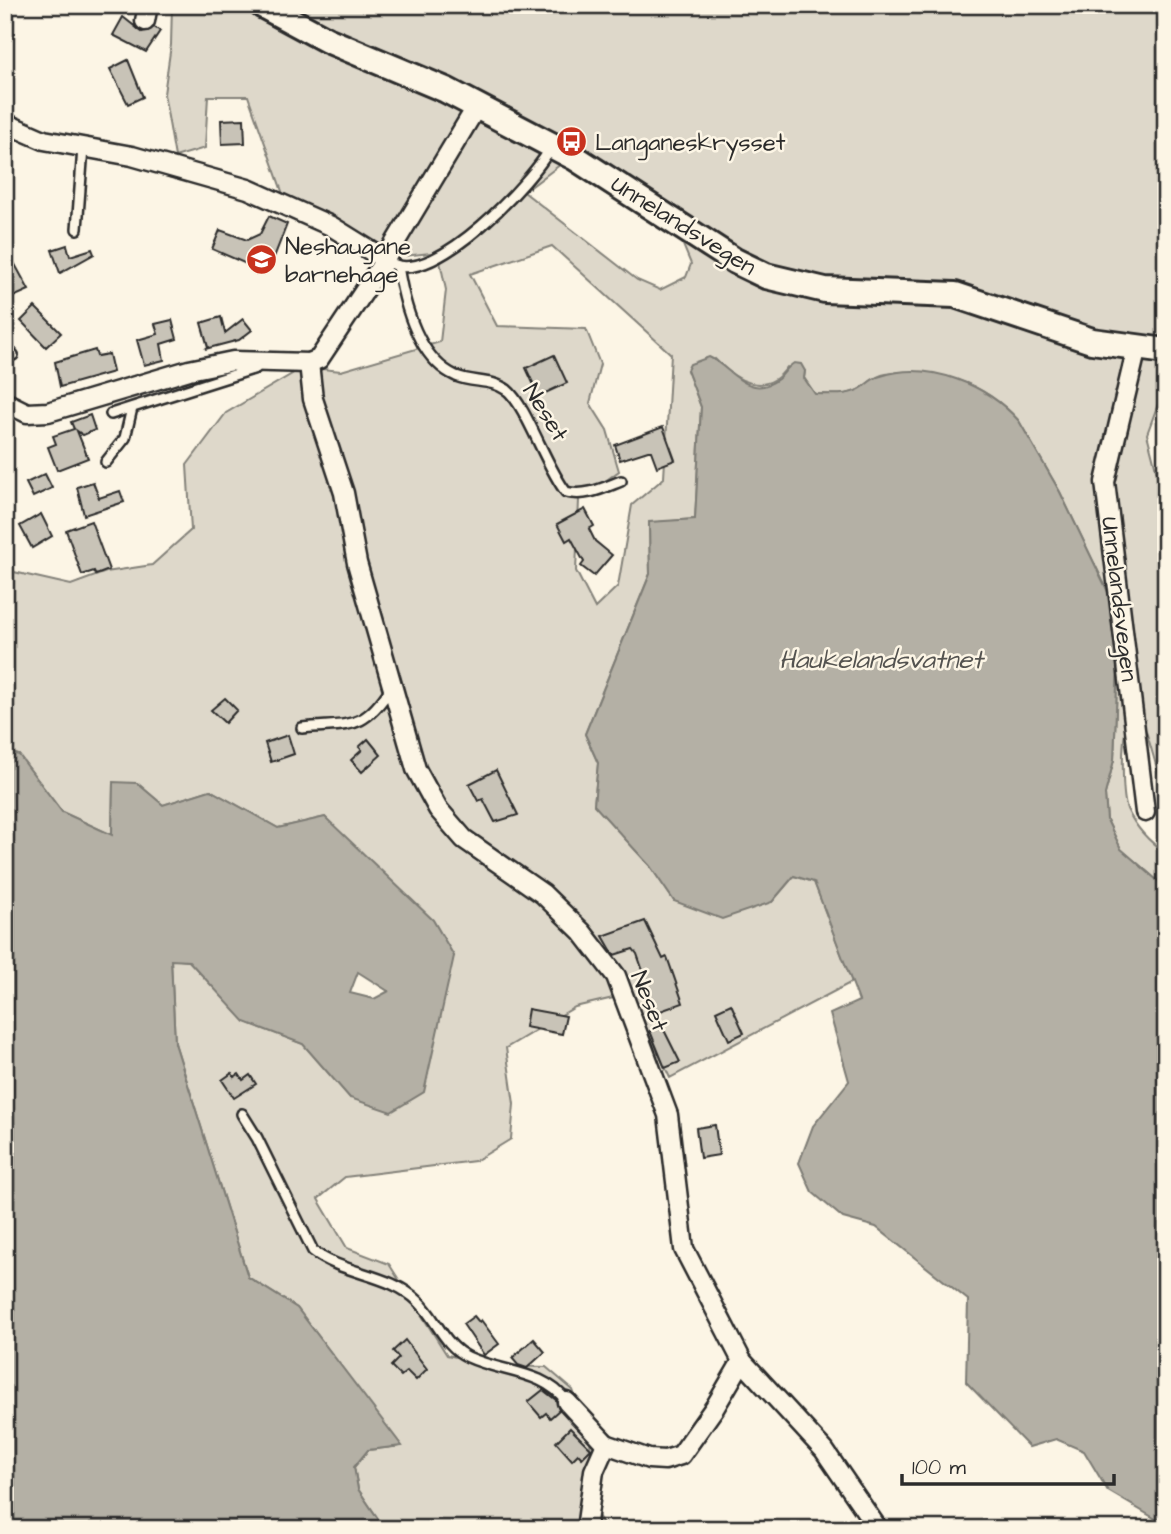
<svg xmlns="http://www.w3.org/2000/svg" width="1171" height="1534" font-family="'Architects Daughter',sans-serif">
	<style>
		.green { fill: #ded8ca; stroke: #84827a; stroke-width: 2; fill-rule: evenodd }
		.water { fill: #b4b0a5; stroke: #7d7b74; stroke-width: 2; fill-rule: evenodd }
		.building { fill: #c8c3b7; stroke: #2b2b2b; stroke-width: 2 }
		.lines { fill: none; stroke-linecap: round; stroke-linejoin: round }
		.lane-casing { stroke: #2b2b2b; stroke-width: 14 }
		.street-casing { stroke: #2b2b2b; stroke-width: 23 }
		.secondary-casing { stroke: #2b2b2b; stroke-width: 30 }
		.lane { stroke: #fcf5e5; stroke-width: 9 }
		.street { stroke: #fcf5e5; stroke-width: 18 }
		.secondary { stroke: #fcf5e5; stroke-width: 24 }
		.labels { text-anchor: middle; stroke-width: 5; stroke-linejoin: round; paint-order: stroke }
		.poi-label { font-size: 24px; fill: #2b2b2b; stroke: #fcf5e5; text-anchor: start }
		.street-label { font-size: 24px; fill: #2b2b2b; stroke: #fcf5e5 }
		.water-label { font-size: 26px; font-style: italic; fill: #545350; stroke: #fcf5e5 }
	</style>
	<rect width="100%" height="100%" fill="#fcf5e5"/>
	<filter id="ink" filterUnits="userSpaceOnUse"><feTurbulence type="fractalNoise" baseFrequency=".0143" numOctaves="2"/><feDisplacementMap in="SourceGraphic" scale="14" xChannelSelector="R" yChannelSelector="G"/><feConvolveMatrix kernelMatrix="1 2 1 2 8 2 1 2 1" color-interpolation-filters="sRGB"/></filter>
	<g filter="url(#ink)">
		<path class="green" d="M 172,5 L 1166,5 L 1166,382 L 1147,434 L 1166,508 L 1166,793 C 1155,769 1152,745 1142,721 L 1130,719 C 1120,730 1122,796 1127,809 C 1136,828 1149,842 1166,853 L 1166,888 L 1121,849 L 1107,820 L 1105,794 L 1114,760 L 1118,660 L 1111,598 L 1060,492 L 1019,421 C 985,383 935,366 886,374 C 873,376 868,385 858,390 C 844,397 829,394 815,394 L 804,378 L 805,371 L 787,367 C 766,398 735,381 715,359 L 687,370 L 701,407 L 695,519 L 649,523 L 650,574 L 585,734 L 598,763 L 594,805 L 650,866 L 674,901 L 772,902 L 794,876 L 814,882 L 852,982 L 670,1078 L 653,1042 L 622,996 L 575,1007 L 506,1048 L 514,1104 L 511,1139 L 475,1161 L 345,1177 L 318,1199 L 347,1248 L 389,1264 L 447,1355 L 498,1366 L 546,1367 L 573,1390 L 590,1439 L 594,1509 L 606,1529 L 385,1529 L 358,1489 L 354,1467 L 368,1450 L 401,1446 L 297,1308 L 248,1277 L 175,1043 L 171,959 L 189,961 L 246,1022 L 303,1044 L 350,1098 L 454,956 L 325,817 L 278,828 L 210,790 L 163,805 L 137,783 L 113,783 L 112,835 L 62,812 L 19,755 L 5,751 L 5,562 L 14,572 L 71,585 L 106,572 L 152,565 L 191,530 L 187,465 L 226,413 L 304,367 L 341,371 L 440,342 L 446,290 L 438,252 L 379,259 L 283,194 L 248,96 L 208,96 L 205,148 L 175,157 L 164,94 L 171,45 ZM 577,152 L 681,240 L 691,264 L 686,277 L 660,290 L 637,280 L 524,192 ZM 552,246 L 671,354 L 664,478 L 632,505 L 618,586 L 595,608 L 576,571 L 579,500 L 619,471 L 607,430 L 590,403 L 600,364 L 586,329 L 497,326 L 470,274 Z"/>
		<g class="water">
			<path d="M 709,357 C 729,365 748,402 778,379 C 784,374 787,367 794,363 L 801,364 L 805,371 L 804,378 L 815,394 C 831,394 849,397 863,387 C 869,382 872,378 881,376 C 929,360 987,385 1019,421 L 1060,492 L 1111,598 L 1118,660 L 1114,760 L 1105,794 L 1107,820 L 1121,849 L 1166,888 L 1166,1525 L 1108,1491 L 1084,1451 L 1056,1439 L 1029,1447 L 966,1382 L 968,1300 L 876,1227 L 843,1218 L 812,1192 L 799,1163 L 813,1126 L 849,1081 L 830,1014 L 859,1001 L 814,882 L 794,876 L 772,902 L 722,919 L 674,901 L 650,866 L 594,805 L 598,763 L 585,734 L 650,574 L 649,522 L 695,519 L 701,407 L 687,370 L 690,364 Z"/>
			<path d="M 5,751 L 19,755 L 62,812 L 112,835 L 113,782 L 137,783 L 163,805 L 210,790 L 278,828 L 325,817 L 433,920 L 454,956 L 424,1092 L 391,1112 L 350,1098 L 303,1044 L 245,1022 L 189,961 L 171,960 L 175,1043 L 248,1277 L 297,1308 L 402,1446 L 368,1450 L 354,1467 L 358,1489 L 385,1529 L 5,1529 ZM 358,972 L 388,991 L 389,991 L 374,999 L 350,993 Z"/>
		</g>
		<g class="building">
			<polygon points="123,17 142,32 154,27 160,31 146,52 113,35"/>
			<polygon points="128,60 143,97 128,104 110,69"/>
			<polygon points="244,119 245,143 222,144 221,120"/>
			<polygon points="269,216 287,224 271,265 260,270 212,249 220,230 247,240 260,234"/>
			<polygon points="67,245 70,256 92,249 94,254 60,273 52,250"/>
			<polygon points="5,246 29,290 11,298 5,287"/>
			<polygon points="35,307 61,333 46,347 21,321"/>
			<polygon points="221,317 225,333 243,319 252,330 239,340 205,349 208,347 201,323"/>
			<polygon points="172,320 177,339 161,344 164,360 144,365 137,340 158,334 155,324"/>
			<polygon points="95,350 97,356 109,354 113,372 60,387 55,362"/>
			<polygon points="554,355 567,383 539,396 526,368"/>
			<polygon points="90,415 95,430 83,435 77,431 88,458 57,470 48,447 56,444 53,436 74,429 71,422"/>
			<polygon points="663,427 675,460 657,467 651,451 648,451 620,460 615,445"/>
			<polygon points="45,474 52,488 33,497 26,483"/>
			<polygon points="93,482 99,498 120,491 124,502 84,515 77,487"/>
			<polygon points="585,509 594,526 589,529 595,541 612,555 594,576 581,566 584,562 571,538 566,541 557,524"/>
			<polygon points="41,514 52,536 32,548 20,526"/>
			<polygon points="91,521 109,570 96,575 94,571 82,575 66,530"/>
			<polygon points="225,698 237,710 225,723 211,710"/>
			<polygon points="288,735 294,754 271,762 265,743"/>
			<polygon points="368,739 381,755 362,772 351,760 362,750 359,747"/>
			<polygon points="496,770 518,815 495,822 483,799 478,801 469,784"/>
			<polygon points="645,921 663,959 667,957 683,1003 652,1014 639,983 644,974 637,954 633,949 614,955 603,936"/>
			<polygon points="731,1004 744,1033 729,1040 716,1011"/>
			<polygon points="528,1009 566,1016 562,1034 525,1027"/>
			<polygon points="662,1026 680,1062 665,1068 650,1031"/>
			<polygon points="232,1073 234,1077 239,1074 243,1080 250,1075 256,1084 234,1098 222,1080"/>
			<polygon points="715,1125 719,1155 700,1158 696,1128"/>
			<polygon points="474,1316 479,1322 481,1320 499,1344 484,1355 463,1324"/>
			<polygon points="534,1339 545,1352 527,1368 518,1365 512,1358"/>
			<polygon points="405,1340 427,1369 416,1380 407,1371 401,1376 391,1366 399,1358 393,1351"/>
			<polygon points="543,1390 556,1400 559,1410 550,1418 546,1413 541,1417 528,1402"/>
			<polygon points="570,1428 591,1449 582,1458 578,1454 572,1460 556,1442"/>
		</g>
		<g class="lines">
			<defs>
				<g id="lane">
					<polyline points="77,229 83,148"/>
					<path d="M 393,264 C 435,285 533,181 551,147"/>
					<path d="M 398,266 C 404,304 418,359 456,376 C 473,383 492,379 507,390 C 526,405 547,469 566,492 C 586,497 603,488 621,481"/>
					<polyline points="5,346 13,355"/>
					<polyline points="111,414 256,368"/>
					<polyline points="106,462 125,438 132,408"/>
					<path d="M 302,728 C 350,723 362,732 391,688"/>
					<path d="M 242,1114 L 257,1138 L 313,1251 C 344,1275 389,1273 418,1301 C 436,1318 444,1346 468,1357 C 502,1373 544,1370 567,1402"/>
				</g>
				<g id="street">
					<polyline points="145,21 148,5"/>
					<polyline points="5,123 44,140 132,156 248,189 331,226 384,259"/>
					<polyline points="1137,347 1105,482 1145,812"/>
					<polyline points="309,363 313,399 344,493 357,563 416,769 438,809 464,839 543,894 582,932 616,976 668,1115 684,1249 742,1361 824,1450 878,1529"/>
					<polyline points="5,402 27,413 48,412 189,370 233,361 309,363 319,359 381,266 477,106"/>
					<polyline points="567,1402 606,1444"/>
					<polyline points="586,1529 594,1471 606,1444 649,1459 665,1460 681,1455 715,1407 742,1361"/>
				</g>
				<polyline id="secondary" points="262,5 327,40 446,90 574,157 735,261 766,276 825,290 955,295 1092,341 1166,351"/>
			</defs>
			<use href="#lane" class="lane-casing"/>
			<use href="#street" class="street-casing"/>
			<use href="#secondary" class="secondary-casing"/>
			<use href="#lane" class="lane"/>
			<use href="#street" class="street"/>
			<use href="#secondary" class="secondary"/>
		</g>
	</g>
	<defs>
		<symbol id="bus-disc" viewBox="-11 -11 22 22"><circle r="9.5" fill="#c8321e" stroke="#fcf5e5"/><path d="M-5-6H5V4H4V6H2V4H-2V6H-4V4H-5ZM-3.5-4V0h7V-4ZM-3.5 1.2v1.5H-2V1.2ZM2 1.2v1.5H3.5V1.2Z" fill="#fff"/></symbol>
		<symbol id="school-disc" viewBox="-11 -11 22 22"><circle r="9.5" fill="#c8321e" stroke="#fcf5e5"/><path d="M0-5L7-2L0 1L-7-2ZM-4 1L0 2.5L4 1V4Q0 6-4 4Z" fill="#fff"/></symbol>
	</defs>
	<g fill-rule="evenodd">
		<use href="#bus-disc" x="554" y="124" width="35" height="35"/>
		<use href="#school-disc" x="244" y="242" width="35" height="35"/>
	</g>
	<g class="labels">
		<g class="poi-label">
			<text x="595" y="150">Langaneskrysset</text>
			<text x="285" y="254">Neshaugane<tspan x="285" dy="28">barnehage</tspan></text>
		</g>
		<g class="street-label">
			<text transform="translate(684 225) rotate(32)" y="8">Unnelandsvegen</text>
			<text transform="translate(546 412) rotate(58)" y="8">Neset</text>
			<text transform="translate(1120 599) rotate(83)" y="8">Unnelandsvegen</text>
			<text transform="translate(650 1001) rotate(68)" y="8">Neset</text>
		</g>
		<g class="water-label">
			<text x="881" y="668">Haukelandsvatnet</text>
		</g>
	</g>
	<rect width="1171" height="1534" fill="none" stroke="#fcf5e5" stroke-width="28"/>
	<rect x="14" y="14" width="1143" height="1506" fill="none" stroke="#2b2b2b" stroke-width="2.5" filter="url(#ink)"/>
	<path d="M902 1474v10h212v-10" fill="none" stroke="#2b2b2b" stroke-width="3.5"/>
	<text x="912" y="1474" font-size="21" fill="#2b2b2b" stroke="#fcf5e5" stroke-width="5" paint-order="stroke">100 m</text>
</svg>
